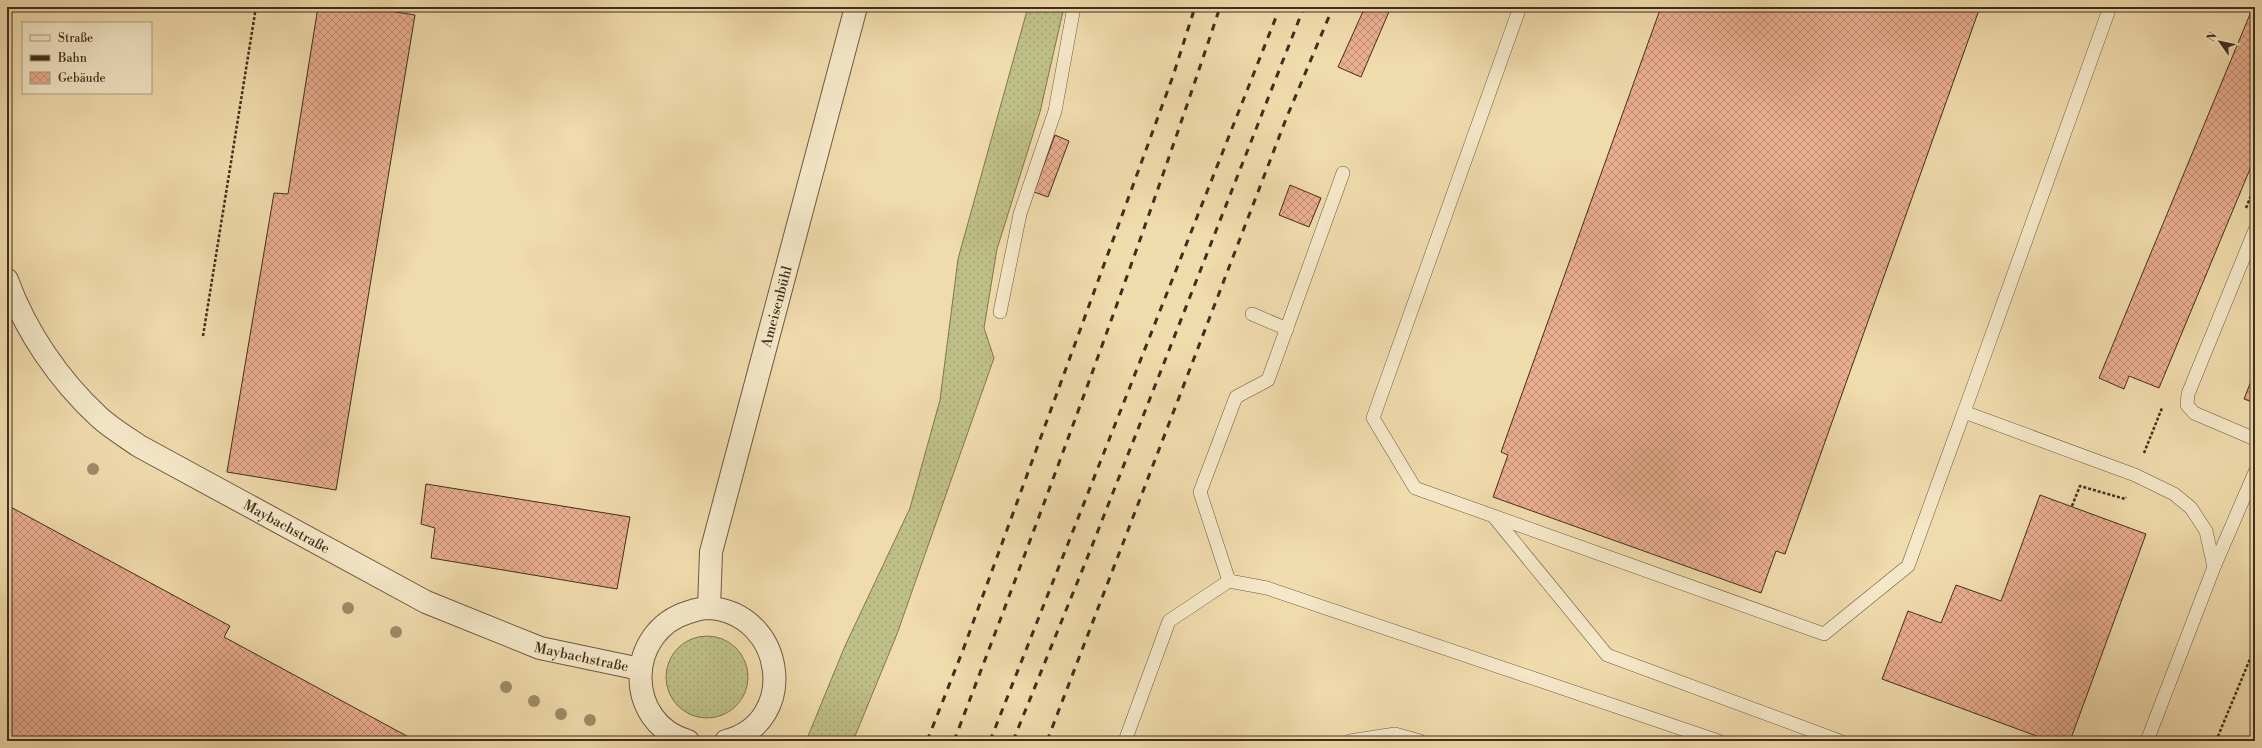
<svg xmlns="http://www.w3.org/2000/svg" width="2262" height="748" font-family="'Libre Bodoni',serif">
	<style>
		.grass { fill: url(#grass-dots); stroke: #807652 }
		.building { fill: url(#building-cross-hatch); stroke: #412e1d }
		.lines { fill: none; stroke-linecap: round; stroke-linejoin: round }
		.lane-casing { stroke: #6d5941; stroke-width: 14 }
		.street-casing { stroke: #6d5941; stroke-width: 24 }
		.path { stroke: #412e1d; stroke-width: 2.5; stroke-dasharray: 3 2; stroke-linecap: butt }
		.lane { stroke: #f5e8c9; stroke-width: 13 }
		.street { stroke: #f5e8c9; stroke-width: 22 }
		.rail { stroke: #412e1d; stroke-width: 3; stroke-dasharray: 7 7; stroke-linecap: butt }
		.tree { fill: #9e8c69 }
		.labels { text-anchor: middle; stroke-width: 3.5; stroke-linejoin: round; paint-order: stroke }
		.street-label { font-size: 14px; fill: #412e1d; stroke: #f5e8c9 }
	</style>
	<defs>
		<pattern id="grass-dots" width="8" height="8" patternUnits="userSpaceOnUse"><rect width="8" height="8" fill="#bebf86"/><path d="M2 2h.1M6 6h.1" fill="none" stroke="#a4a473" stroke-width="1.8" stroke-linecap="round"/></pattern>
		<pattern id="building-cross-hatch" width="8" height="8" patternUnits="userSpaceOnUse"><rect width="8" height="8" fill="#eaae90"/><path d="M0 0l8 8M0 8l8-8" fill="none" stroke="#bf8e75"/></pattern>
	</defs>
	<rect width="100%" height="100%" fill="#f0dbac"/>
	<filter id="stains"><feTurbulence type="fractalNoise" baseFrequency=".005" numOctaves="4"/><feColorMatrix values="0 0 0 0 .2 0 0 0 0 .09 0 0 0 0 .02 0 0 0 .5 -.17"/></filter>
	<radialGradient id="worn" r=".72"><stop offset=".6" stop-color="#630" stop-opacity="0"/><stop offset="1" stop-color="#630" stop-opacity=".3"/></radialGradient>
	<g class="grass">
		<polygon points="1028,7 1064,7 1040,112 997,249 984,328 994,358 897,634 853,741 806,741 845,646 910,508 940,400 958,259"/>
		<circle cx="707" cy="677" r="41"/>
	</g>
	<g class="building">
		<polygon points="318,7 364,7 415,15 336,490 227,472 274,193 288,194"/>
		<polygon points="1365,7 1391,7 1361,77 1338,67"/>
		<polygon points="1661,7 1980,7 1785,554 1776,551 1761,593 1493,497 1508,455 1501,452"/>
		<polygon points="2023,7 2035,7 2034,11"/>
		<polygon points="2253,7 2255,7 2255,157 2159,388 2129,376 2124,389 2099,378"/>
		<polygon points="1055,135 1069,141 1048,197 1034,192"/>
		<polygon points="1290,185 1321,198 1309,227 1279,215"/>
		<polygon points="2255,371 2255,403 2244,399"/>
		<polygon points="426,484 630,517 617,589 431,558 435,528 421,524"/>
		<polygon points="2040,495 2146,534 2070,741 2050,741 1882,679 1908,611 1941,623 1956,585 2001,601"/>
		<polygon points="7,505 230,626 224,637 416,741 7,741"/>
	</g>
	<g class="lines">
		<defs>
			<g id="lane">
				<polyline points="1520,7 1373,418 1415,488 1824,634 1908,566 1964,412 2135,475 2174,494 2191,508 2206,531 2214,567 2147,741"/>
				<polyline points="1343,173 1268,380 1236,397 1200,492 1229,581 1267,588 1718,741"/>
				<polyline points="2255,230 2188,394 2187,405 2194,413 2255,439"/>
				<polyline points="1000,312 1020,214 1055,111 1074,7"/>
				<polyline points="1252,314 1287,329"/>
				<polyline points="1964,412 2110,7"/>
				<polyline points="1494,517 1607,655 1840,741"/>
				<polyline points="2214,567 2255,472"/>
				<polyline points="1125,741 1169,621 1229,581"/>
				<polyline points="1350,741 1395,734 1420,741"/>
			</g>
			<g id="street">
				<path id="s1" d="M 7,280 C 26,332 59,380 99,417 C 111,428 126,437 139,446 L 426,602 L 540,648 L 640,669"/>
				<path id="s2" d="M 709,608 L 711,552 L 856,7"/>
				<path d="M 688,741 C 624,723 625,631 689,612 C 695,610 703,608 709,608 C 785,613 800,722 726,741"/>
			</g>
		</defs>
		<use href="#lane" class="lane-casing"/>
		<use href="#street" class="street-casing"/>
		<g class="path">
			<polyline points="2246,208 2255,186"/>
			<polyline points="203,336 256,7"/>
			<polyline points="2144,453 2162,408"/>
			<polyline points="2072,506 2080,486 2125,499 2126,497"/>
			<polyline points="2216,741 2255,647"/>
		</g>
		<use href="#lane" class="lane"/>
		<use href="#street" class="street"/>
		<g class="rail">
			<polyline points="927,741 963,650 1173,76 1195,7"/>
			<path d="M 954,741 C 1047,498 1138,254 1220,7"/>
			<polyline points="990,741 1280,7"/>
			<polyline points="1013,741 1090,551 1304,7"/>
			<polyline points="1047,741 1286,119 1333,7"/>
		</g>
	</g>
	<g class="tree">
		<circle cx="93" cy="469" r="6"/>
		<circle cx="348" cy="608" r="6"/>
		<circle cx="396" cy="632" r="6"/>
		<circle cx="506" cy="687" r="6"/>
		<circle cx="534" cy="701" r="6"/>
		<circle cx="561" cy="714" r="6"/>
		<circle cx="590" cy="720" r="6"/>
	</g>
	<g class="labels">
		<g class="street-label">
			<text dy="5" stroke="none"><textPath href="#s2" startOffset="310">Ameisenbühl</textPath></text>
			<text dy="5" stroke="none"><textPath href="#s1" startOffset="384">Maybachstraße</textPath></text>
			<text dy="5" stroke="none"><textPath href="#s1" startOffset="708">Maybachstraße</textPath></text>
		</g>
	</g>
	<rect width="2262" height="748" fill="none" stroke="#f0dbac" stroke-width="24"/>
	<rect x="8" y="8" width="2246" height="732" fill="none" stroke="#412e1d" stroke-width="2"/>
	<rect x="12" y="12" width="2238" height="724" fill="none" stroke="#412e1d"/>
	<rect x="22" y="22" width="130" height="72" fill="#f5e8c9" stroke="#ad9e84"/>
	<rect x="30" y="35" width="20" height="6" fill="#f5e8c9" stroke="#ad9e84"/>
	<text x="58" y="42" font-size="12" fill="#412e1d">Straße</text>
	<rect x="30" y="55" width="20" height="6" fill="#412e1d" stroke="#ad9e84"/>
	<text x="58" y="62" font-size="12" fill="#412e1d">Bahn</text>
	<rect x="30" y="72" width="20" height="12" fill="url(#building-cross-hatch)" stroke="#ad9e84"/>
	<text x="58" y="82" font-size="12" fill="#412e1d">Gebäude</text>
	<g transform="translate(2220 42) rotate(303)" stroke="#f5e8c9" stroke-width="3" paint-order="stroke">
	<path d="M0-3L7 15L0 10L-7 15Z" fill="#412e1d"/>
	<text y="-6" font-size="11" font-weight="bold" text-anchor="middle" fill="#412e1d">N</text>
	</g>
	<rect width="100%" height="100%" filter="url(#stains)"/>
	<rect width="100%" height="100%" fill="url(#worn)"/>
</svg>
